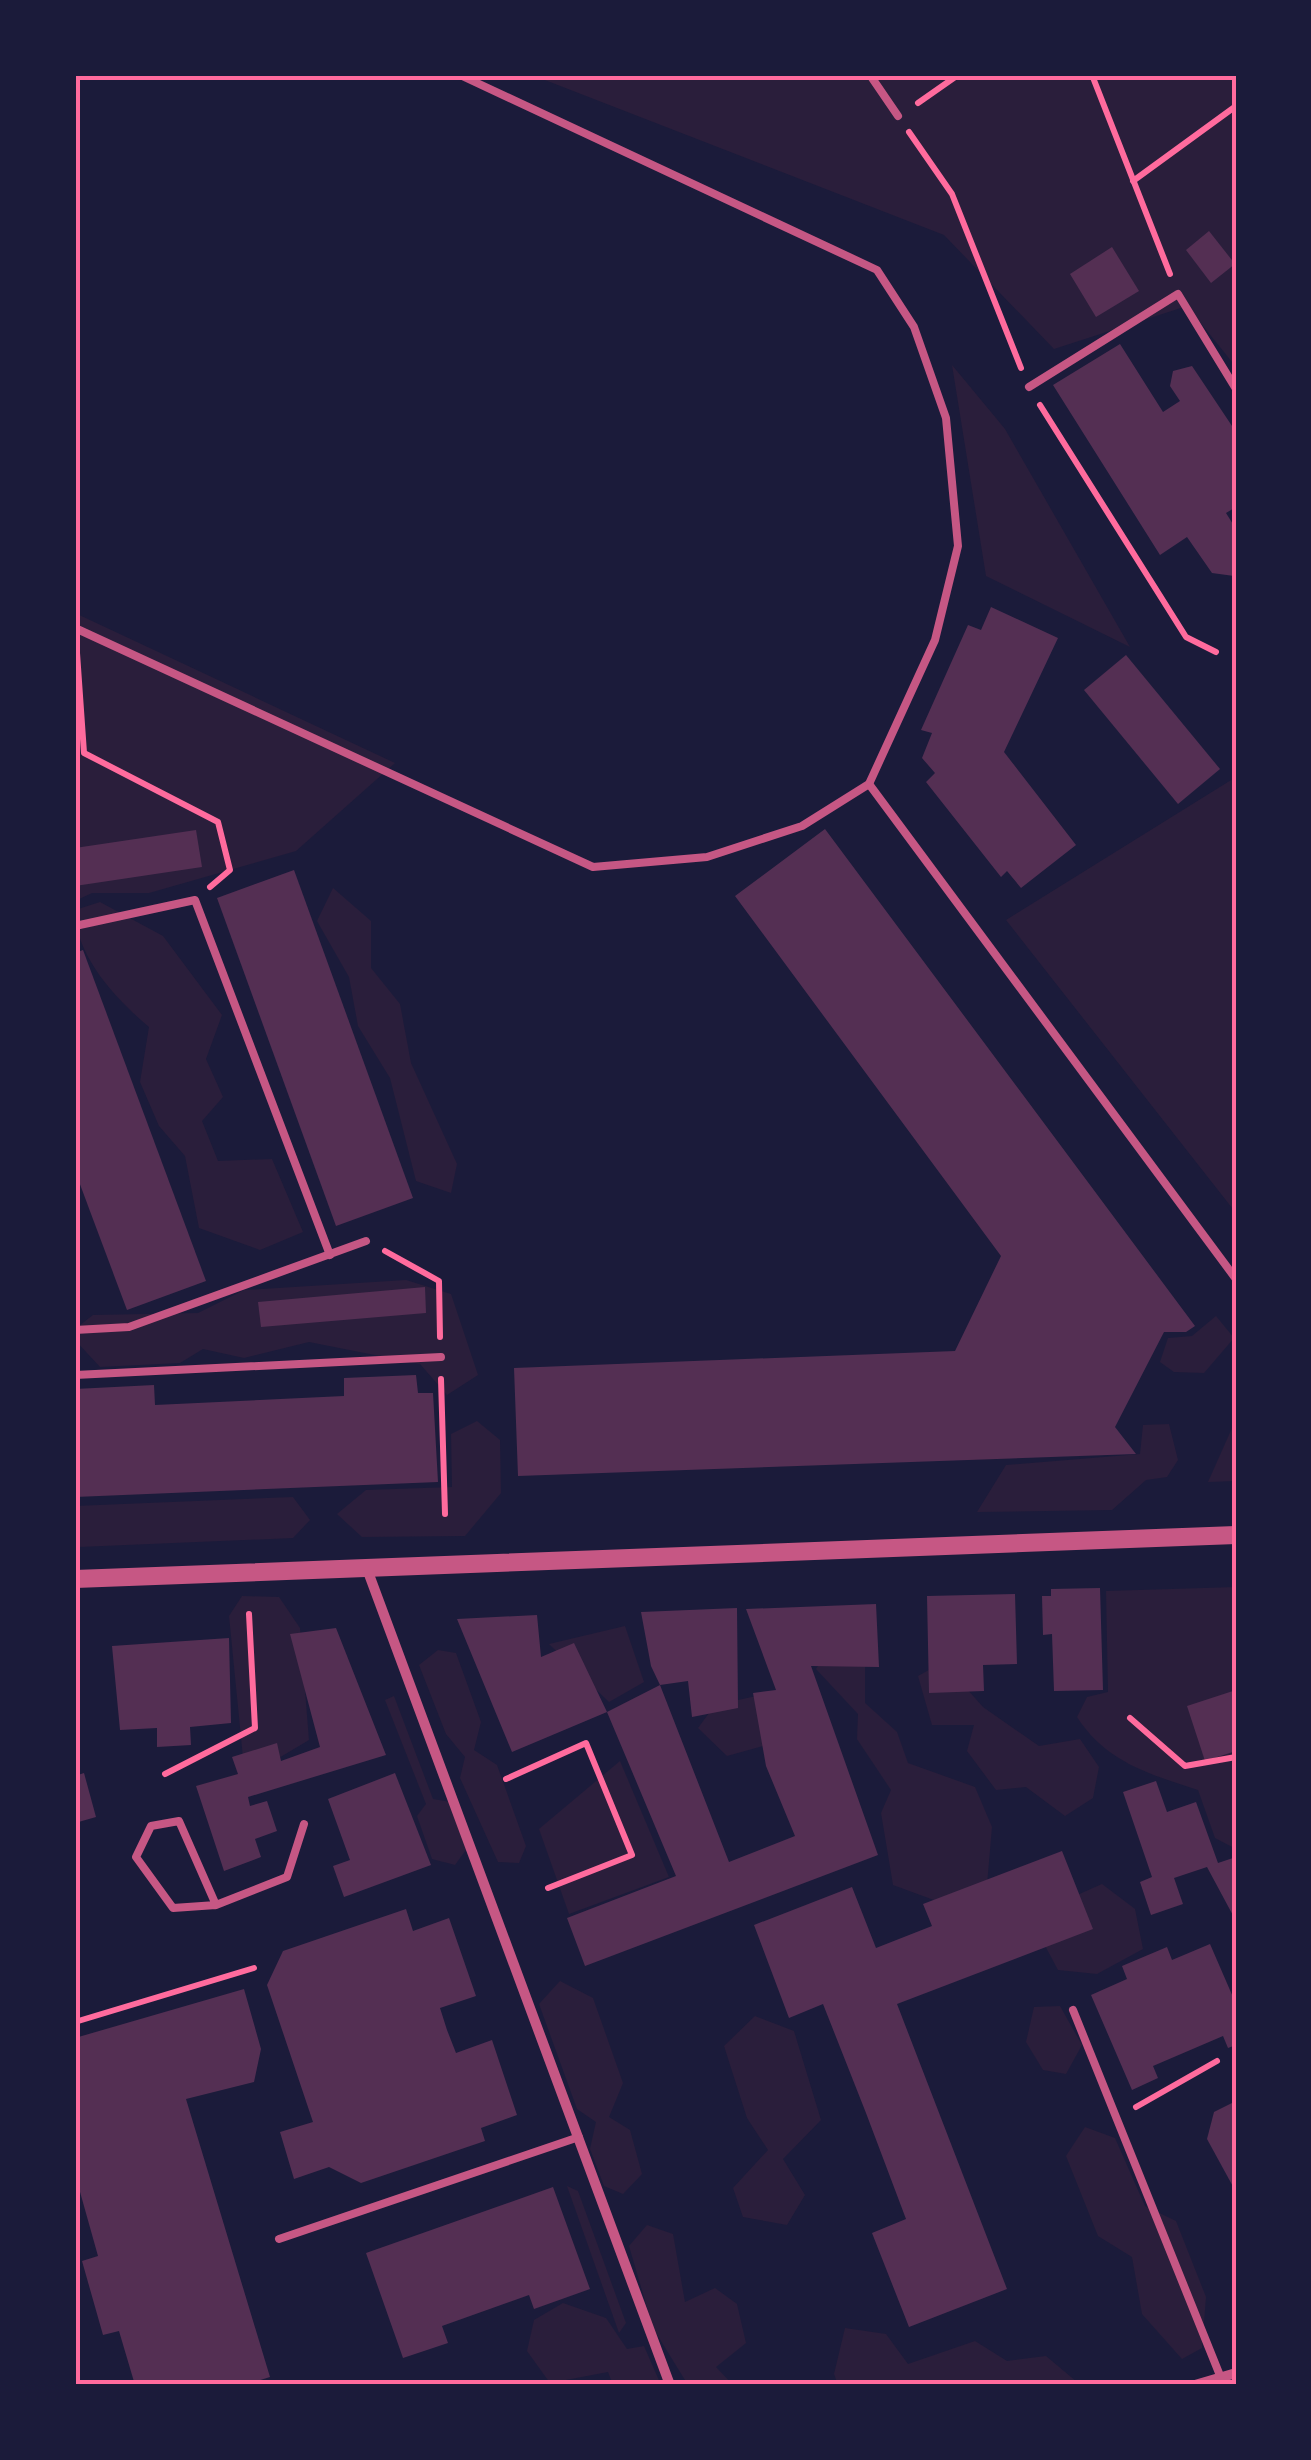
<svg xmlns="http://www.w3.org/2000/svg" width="1311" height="2460" font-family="'Fira Sans Condensed',sans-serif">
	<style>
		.green { fill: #2a1e3b }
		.building { fill: #542f53 }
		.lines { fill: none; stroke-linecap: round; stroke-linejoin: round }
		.path { stroke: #ff6b9d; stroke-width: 6 }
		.service { stroke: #c65784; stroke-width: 8 }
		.minor { stroke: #c65784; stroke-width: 10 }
		.tertiary { stroke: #c65784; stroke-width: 18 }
		.neatline { fill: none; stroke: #ff6b9d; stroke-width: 4 }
	</style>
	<rect width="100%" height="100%" fill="#1b1b3a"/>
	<g class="green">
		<polygon points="532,75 1236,75 1236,367 1187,306 1054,349 944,235"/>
		<polygon points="952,365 1005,429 1130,647 986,576"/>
		<polygon points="75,613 395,763 296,851 149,893 92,893 75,901"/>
		<polygon points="1236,777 1236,1213 1006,920"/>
		<polygon points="333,888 371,921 371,968 400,1004 411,1063 457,1164 451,1193 416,1181 390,1078 358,1026 349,977 317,921"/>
		<path d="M 100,902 L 163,936 L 222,1015 L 206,1059 L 223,1097 L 202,1121 L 218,1161 L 272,1159 L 303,1232 L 260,1250 L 199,1228 L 185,1156 L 159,1126 L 140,1082 L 149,1027 C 116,999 75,956 75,910 Z"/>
		<polygon points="406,1280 451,1294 478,1375 447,1395 420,1364 309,1342 244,1358 203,1349 180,1363 100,1367 75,1340 75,1329 93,1315 198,1313 244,1290"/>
		<polygon points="1216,1316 1234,1338 1204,1373 1174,1372 1160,1362 1168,1338 1192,1336"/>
		<polygon points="1236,1419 1236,1481 1208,1482"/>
		<polygon points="477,1421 500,1440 501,1493 465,1536 362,1537 337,1514 366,1490 452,1487 451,1434"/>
		<polygon points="1169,1424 1178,1460 1167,1477 1146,1480 1112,1510 977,1512 1006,1465 1140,1454 1143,1425"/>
		<polygon points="293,1497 310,1520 293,1538 79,1547 75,1543 75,1506"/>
		<path d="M 1236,1587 L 1236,1849 L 1215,1838 L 1198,1790 C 1149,1774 1106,1762 1077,1717 L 1087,1697 L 1108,1692 L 1106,1591 Z"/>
		<polygon points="242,1596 279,1597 300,1628 309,1740 245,1778 229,1616"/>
		<polygon points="625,1626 644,1682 609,1702 549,1644"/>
		<polygon points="829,1648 865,1665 865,1703 897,1732 908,1763 975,1787 992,1827 987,1885 942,1903 893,1885 881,1813 891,1790 857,1739 858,1714 816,1669"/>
		<polygon points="438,1650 456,1653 481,1722 474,1750 497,1765 526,1846 519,1863 498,1862 460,1778 465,1757 446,1734 419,1665"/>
		<polygon points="943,1662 983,1707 1039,1746 1080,1739 1099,1767 1093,1798 1065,1816 1026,1787 996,1790 967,1751 974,1725 932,1725 918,1676"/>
		<polygon points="761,1695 774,1743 727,1756 698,1728 715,1705"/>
		<polygon points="394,1696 433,1799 451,1802 468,1847 455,1865 432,1859 417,1816 426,1804 385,1700"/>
		<polygon points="620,1761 669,1877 569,1914 539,1829"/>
		<polygon points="1102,1884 1135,1909 1143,1949 1097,1974 1058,1970 1042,1940 1066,1900"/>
		<polygon points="560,1981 593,1998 623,2083 609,2117 630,2130 642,2174 623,2194 604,2186 590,2149 596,2122 577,2109 539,2004"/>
		<polygon points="1060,2006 1082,2045 1066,2074 1043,2070 1026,2042 1034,2007"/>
		<polygon points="755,2016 794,2031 821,2120 783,2159 805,2195 787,2225 743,2217 733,2188 768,2150 747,2118 724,2046"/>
		<polygon points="1085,2127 1115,2138 1145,2206 1176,2221 1206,2297 1202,2348 1182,2359 1142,2314 1132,2257 1098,2236 1066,2156"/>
		<polygon points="567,2186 578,2191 626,2323 619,2333"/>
		<polygon points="647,2225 673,2234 685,2302 715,2288 737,2304 746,2343 716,2367 733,2385 688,2385 653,2328 629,2246"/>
		<polygon points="563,2303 606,2318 627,2349 644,2346 661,2385 613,2385 608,2372 550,2383 527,2351 534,2320"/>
		<polygon points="845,2328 886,2334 908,2364 975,2341 1007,2361 1046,2356 1077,2382 838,2385 834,2374"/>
	</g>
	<g class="building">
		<polygon points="1209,231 1235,264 1211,283 1186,250"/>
		<polygon points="1112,247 1139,291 1096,317 1070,274"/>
		<polygon points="1120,344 1163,412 1180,401 1170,386 1173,371 1192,366 1236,432 1236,507 1226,513 1236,529 1234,576 1212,573 1187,537 1160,555 1053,385"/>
		<polygon points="991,607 1058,638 1004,752 1076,845 1021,888 1007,871 1001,877 926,782 935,773 922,758 932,733 921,730 968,625 981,630"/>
		<polygon points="1126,655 1220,769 1178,804 1084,690"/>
		<polygon points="825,829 1195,1326 1186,1332 1164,1332 1115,1427 1136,1454 518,1476 514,1368 955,1351 1001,1256 735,896"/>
		<polygon points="196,830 202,867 75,886 75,848"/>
		<polygon points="294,870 413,1198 336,1226 217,898"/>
		<polygon points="83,950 206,1281 127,1310 75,1171 75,953"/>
		<polygon points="425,1287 426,1313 261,1327 258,1302"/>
		<polygon points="416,1375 418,1393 433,1393 438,1482 75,1497 75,1389 154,1385 155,1405 344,1396 344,1378"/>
		<polygon points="1100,1588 1103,1690 1054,1691 1052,1634 1043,1635 1042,1596 1051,1596 1051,1589"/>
		<polygon points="1015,1594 1017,1664 983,1665 984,1691 929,1693 927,1596"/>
		<polygon points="876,1604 879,1667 811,1666 878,1855 585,1966 567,1918 676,1876 607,1712 660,1685 729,1862 795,1836 766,1766 753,1693 776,1690 746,1609"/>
		<polygon points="737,1608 738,1708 692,1717 688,1681 660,1685 651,1666 641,1612"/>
		<polygon points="537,1615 541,1657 574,1643 607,1712 512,1752 457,1619"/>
		<polygon points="336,1628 386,1755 248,1797 250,1806 267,1801 277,1831 255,1839 261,1857 224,1871 196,1786 238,1774 232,1757 277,1743 281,1761 320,1747 290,1634"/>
		<polygon points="229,1638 231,1723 190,1727 191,1745 157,1747 157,1728 120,1730 112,1646"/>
		<polygon points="1236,1690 1236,1751 1205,1761 1187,1706"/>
		<polygon points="84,1773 96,1817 75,1823 75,1776"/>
		<polygon points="395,1773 431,1865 344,1897 333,1866 350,1860 328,1799"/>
		<polygon points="1156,1781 1167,1812 1196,1802 1218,1863 1236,1857 1236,1921 1207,1867 1174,1878 1183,1904 1151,1915 1140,1882 1152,1877 1123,1792"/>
		<polygon points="1062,1851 1093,1929 897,2004 1007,2289 909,2327 872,2233 906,2219 866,2113 823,2004 789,2018 754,1925 852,1887 876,1948 932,1926 923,1904"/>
		<polygon points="406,1909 413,1931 449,1918 476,1996 440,2008 447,2030 456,2053 492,2040 517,2115 481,2128 485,2141 361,2183 329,2167 294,2179 280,2132 313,2122 267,1985 283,1951"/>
		<polygon points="1210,1944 1236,2004 1236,2045 1228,2048 1223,2036 1153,2066 1158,2078 1132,2090 1091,1995 1127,1979 1122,1966 1167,1947 1172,1960"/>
		<polygon points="244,1989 261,2049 254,2082 186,2099 270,2377 244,2385 135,2385 119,2331 103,2335 82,2261 98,2256 75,2174 75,2038"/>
		<polygon points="1236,2101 1236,2192 1207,2139 1214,2112"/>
		<polygon points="553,2187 590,2289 534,2309 529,2295 442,2326 448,2343 403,2358 366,2253"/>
	</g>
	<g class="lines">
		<g class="path">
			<polyline points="1092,75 1170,274"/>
			<polyline points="918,103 958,75"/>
			<polyline points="909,132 952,194 1021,368"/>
			<polyline points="1133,181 1236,106"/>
			<polyline points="1040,405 1186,637 1216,652"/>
			<polyline points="77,653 84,753 218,822 230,870 210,887"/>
			<polyline points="385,1251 439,1281 440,1337"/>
			<polyline points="441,1379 445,1514"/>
			<polyline points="1130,1718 1185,1766 1236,1757"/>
			<polyline points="165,1774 255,1728 249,1614"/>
			<polyline points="506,1779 586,1743 632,1855 548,1888"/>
			<polyline points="75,2022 254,1968"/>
			<polyline points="1136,2107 1217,2061"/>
		</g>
		<g class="service">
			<polyline points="870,75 898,116"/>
			<polyline points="1029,387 1178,294 1236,389"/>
			<polyline points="75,628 593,867 707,857 802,826 869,784 935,640 958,546 946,418 914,327 877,270 460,75"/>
			<polyline points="1236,660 1236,665"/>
			<polyline points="869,784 1236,1279"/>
			<polyline points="75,926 195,900 330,1255"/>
			<polyline points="75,1330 129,1327 366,1241"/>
			<polyline points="75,1375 441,1357"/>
			<polyline points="216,1905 179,1821 151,1826 136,1857 173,1908 216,1905 287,1877 304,1824"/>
			<polyline points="1073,2010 1221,2378"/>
			<polyline points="279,2239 579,2137"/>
		</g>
		<g class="minor">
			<polyline points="367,1569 670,2385"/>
			<polyline points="1195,2385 1236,2373"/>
		</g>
		<polyline class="tertiary" points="75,1579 1236,1535"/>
	</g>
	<rect width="1311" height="2460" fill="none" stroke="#1b1b3a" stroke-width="155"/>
	<rect x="78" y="78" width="1156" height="2304" class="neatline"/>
</svg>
